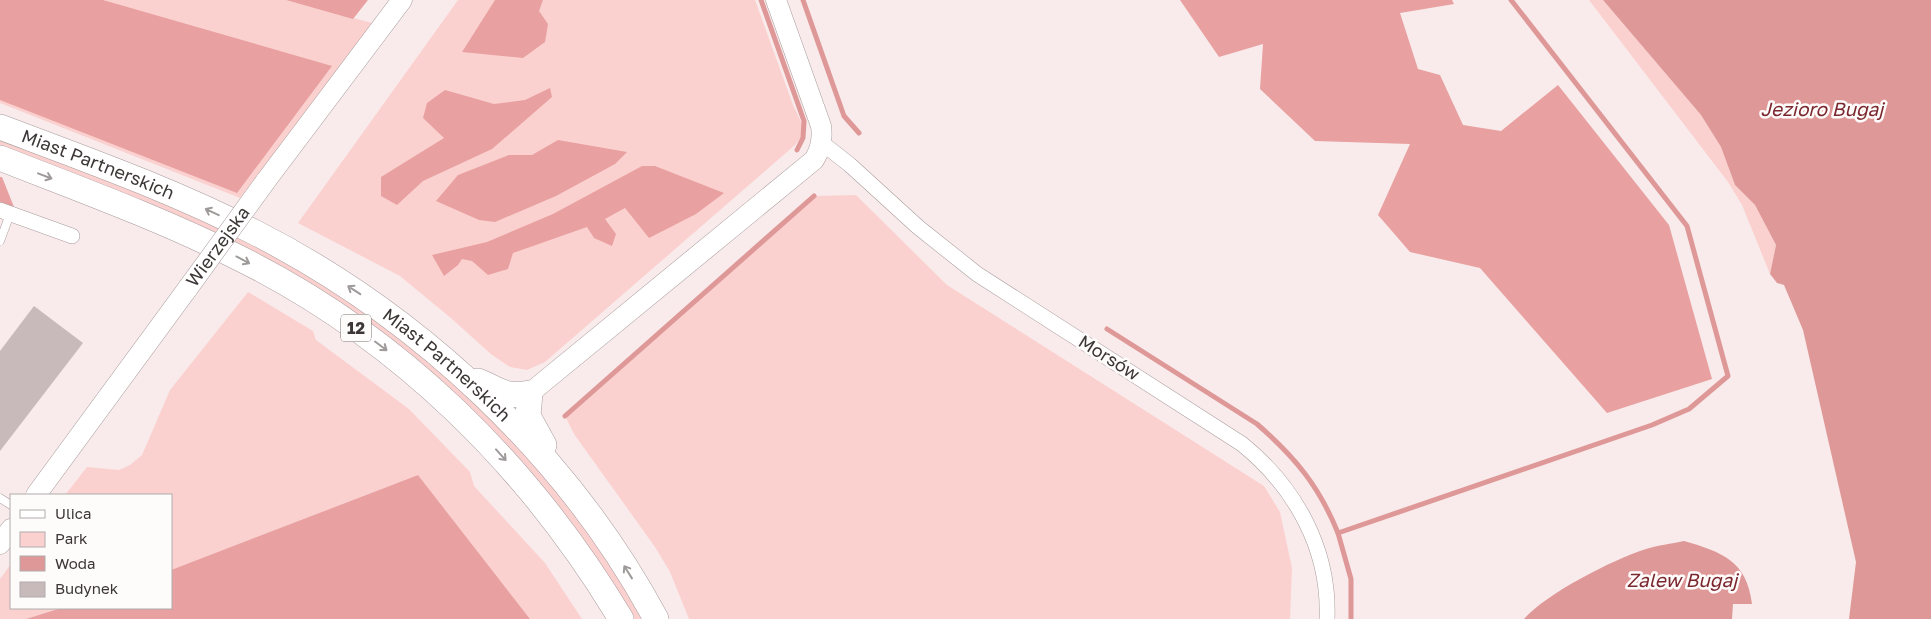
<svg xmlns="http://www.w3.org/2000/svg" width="1931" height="619" font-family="'Golos Text',sans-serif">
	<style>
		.green { fill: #fbd1d0 }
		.forest { fill: #e8a0a0 }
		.water { fill: #df9898 }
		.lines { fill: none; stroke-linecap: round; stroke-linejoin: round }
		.stream { stroke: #df9898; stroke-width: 5 }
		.building { fill: #c8baba }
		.service-casing { stroke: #a89b9b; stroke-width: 9 }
		.minor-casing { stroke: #a89b9b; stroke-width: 16 }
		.tertiary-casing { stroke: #a89b9b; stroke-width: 21 }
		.primary-casing { stroke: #a89b9b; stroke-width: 26 }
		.service { stroke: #fff; stroke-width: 8 }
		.minor { stroke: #fff; stroke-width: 15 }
		.tertiary { stroke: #fff; stroke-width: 20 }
		.primary { stroke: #fff; stroke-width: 25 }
		.tertiary-bridge-casing { stroke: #a89b9b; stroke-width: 21; stroke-linecap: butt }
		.tertiary-bridge { stroke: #fff; stroke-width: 20 }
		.oneway { stroke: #9e9a9a }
		.labels { text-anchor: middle; stroke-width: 5; stroke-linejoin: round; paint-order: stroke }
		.shield { fill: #fefbfb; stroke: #767171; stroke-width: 1 }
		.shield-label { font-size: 16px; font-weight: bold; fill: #3c3636 }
		.street-label { font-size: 18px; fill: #3c3636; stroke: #fefbfb }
		.water-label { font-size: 19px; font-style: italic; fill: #7b272e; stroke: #fefbfb }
	</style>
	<rect width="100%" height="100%" fill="#f9ebeb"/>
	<g class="green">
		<polygon points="0,0 286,0 372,23 240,198 0,103"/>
		<polygon points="458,0 755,0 793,105 806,132 795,145 545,362 527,370 510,367 492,355 452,319 400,276 298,223"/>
		<polygon points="1589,0 1603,0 1701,115 1721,147 1735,185 1755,205 1776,245 1770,274 1742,205 1728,182"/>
		<polygon points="0,136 133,188 274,253 391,329 493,417 561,496 595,542 644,619 634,619 629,610 389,340 0,147"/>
		<polygon points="856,195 947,285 1264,486 1280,512 1292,568 1290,619 689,619 670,572 655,547 574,434 565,416 814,196"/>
		<polygon points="248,292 313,331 316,340 409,409 470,472 474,486 545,563 582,619 530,619 418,475 171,570 171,495 65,495 87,467 119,470 130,465 142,455 170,390"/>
		<polygon points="11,564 11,608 61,608 26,619 0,619 0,579"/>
	</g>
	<g class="forest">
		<polygon points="0,0 103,0 332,66 237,193 0,100"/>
		<polygon points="286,0 368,0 353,19"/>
		<polygon points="495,0 543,0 539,11 548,24 545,42 523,58 462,52"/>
		<polygon points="1180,0 1452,0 1454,4 1400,13 1418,69 1440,75 1463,125 1501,131 1558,85 1669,225 1712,379 1607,413 1480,268 1410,252 1378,215 1410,144 1315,141 1260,89 1263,44 1219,57"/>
		<polygon points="550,88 552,97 492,149 423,181 397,205 381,196 381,177 444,138 423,118 427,103 445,90 494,104 525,100"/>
		<polygon points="558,140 627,152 615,164 556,196 495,222 479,220 436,201 458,175 509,155 532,155"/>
		<polygon points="642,166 655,166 724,193 696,214 649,238 625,208 605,219 616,234 612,246 594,238 587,227 513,253 508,269 488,275 472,261 462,259 458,265 444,276 432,255 487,242 553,214"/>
		<polygon points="0,177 2,177 16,212 0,205"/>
		<polygon points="418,475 530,619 26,619 61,608 171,608 171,570"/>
	</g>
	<g class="water">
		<polygon points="1603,0 1931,0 1931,619 1849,619 1856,562 1803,330 1784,285 1777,283 1770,274 1776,245 1755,205 1735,185 1721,147 1701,115"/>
		<path d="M 1684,541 C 1722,552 1747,561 1752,604 L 1733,604 L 1732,619 L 1524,619 C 1547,593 1612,560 1646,549 C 1658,545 1671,544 1684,541 Z"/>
	</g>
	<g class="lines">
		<g class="stream">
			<polyline points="761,0 804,121 803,138 797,150"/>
			<polyline points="803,0 844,116 859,133"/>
			<path d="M 1107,329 L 1257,424 C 1295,457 1319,486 1338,533"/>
			<polyline points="565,416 814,196"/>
			<polyline points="1351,619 1351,579 1338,533 1652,425 1689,409 1728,376 1687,226 1511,0"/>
		</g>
	</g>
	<polygon class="building" points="34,306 83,343 0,451 0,351"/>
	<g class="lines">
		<defs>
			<g id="service">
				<polyline points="0,241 10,214"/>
				<polyline points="0,498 11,505"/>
			</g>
			<g id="minor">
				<path d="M 822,143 L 850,165 L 918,227 L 977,274 L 1242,444 C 1295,487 1330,549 1327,619"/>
				<polyline points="0,210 72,236"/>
			</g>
			<g id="tertiary">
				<polyline points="265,182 402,0"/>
				<path d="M 530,393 L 814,160 C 821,149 823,139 821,126 L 776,0"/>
				<polyline points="36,495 188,288"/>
				<polyline points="0,544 11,529"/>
			</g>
			<g id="primary">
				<path id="s1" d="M 0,127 C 85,159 172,190 254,232 C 419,316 568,455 656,619"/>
				<path d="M 0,158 C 79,189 159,218 235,256 C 398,336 528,464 621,619"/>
				<path d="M 478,381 C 500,390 505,398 530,393 L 528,416 L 544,445"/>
			</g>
		</defs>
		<use href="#service" class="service-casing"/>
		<use href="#minor" class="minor-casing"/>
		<use href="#tertiary" class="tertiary-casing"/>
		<use href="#primary" class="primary-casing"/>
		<use href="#service" class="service"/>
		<use href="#minor" class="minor"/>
		<use href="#tertiary" class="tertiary"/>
		<use href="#primary" class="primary"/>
		<defs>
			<g id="tertiary-bridge">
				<path id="s2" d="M 188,288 L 265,182"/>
			</g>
		</defs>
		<use href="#tertiary-bridge" class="tertiary-bridge-casing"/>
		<use href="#tertiary-bridge" class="tertiary-bridge"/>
	</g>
	<defs><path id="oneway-shaft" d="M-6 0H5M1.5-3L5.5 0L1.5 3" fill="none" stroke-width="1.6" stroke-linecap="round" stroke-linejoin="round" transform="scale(1.25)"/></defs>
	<g class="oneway">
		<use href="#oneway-shaft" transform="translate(45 176) rotate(21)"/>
		<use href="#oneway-shaft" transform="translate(212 212) rotate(-155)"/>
		<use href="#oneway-shaft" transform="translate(243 260) rotate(28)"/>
		<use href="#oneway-shaft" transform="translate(354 290) rotate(-147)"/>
		<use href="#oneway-shaft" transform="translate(381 346) rotate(37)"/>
		<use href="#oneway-shaft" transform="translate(501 455) rotate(48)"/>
		<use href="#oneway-shaft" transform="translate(628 572) rotate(-122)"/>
	</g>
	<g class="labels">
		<rect class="shield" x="341" y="314.5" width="30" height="27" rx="4"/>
		<g class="shield-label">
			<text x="356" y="334">12</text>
		</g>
		<g class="street-label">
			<text dy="6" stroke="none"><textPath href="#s1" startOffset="105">Miast Partnerskich</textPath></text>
			<text dy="6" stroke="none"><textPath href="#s2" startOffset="51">Wierzejska</textPath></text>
			<text transform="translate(1109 358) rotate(32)" y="6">Morsów</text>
			<text dy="6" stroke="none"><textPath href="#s1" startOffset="510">Miast Partnerskich</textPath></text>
		</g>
		<g class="water-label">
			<text x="1822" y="116">Jezioro Bugaj</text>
			<text x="1682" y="587">Zalew Bugaj</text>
		</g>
	</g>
	<rect x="10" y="494" width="162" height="115" fill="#fefbfb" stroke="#b0acac"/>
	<rect x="20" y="510" width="25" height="8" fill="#ffffff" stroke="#b0acac"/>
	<text x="55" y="519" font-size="15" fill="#3c3636">Ulica</text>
	<rect x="20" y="532" width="25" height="15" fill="#fbd1d0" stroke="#b0acac"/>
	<text x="55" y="544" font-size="15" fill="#3c3636">Park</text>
	<rect x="20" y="556" width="25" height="15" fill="#df9898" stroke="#b0acac"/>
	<text x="55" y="569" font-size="15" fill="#3c3636">Woda</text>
	<rect x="20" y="582" width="25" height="15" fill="#c8baba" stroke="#b0acac"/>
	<text x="55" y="594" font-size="15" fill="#3c3636">Budynek</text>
</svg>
